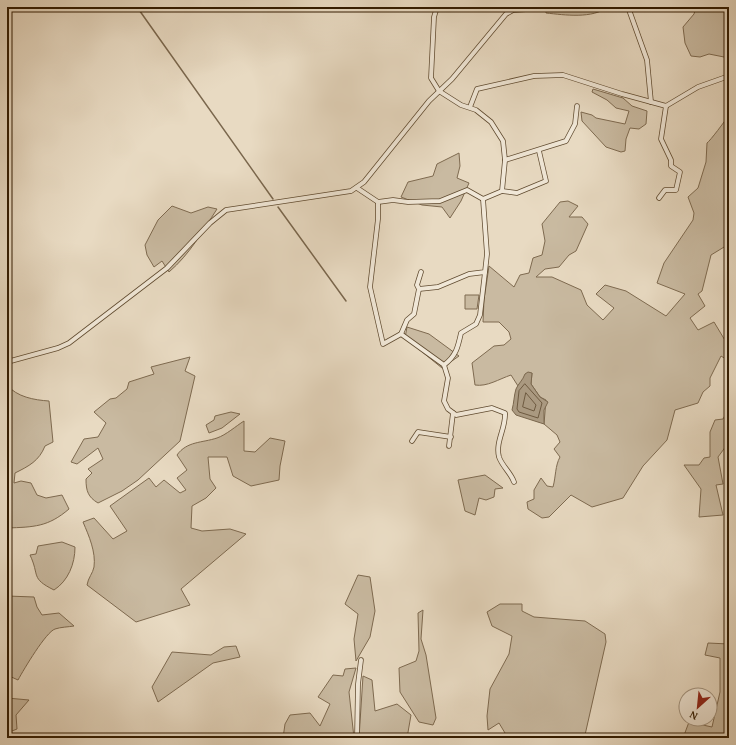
<svg xmlns="http://www.w3.org/2000/svg" width="736" height="745" font-family="'Gentium Book Plus',serif">
	<style>
		.green { fill: #c9baa1; stroke: #7e6a50 }
		.water { fill: #aa9980; stroke: #7a674d }
		.lines { fill: none; stroke-linecap: round; stroke-linejoin: round }
		.shore { stroke: #6e5a40; stroke-width: 1 }
		.stream { stroke: #7a674d; stroke-width: 1.5 }
		.street-casing { stroke: #604b30; stroke-width: 5.5 }
		.street { stroke: #f0e7d7; stroke-width: 4 }
	</style>
	<rect width="100%" height="100%" fill="#e8dac2"/>
	<filter id="stains"><feTurbulence type="fractalNoise" baseFrequency=".005" numOctaves="4"/><feColorMatrix values="0 0 0 0 .2 0 0 0 0 .09 0 0 0 0 .02 0 0 0 .5 -.17"/></filter>
	<radialGradient id="worn" r=".72"><stop offset=".6" stop-color="#630" stop-opacity="0"/><stop offset="1" stop-color="#630" stop-opacity=".3"/></radialGradient>
	<g class="green">
		<path d="M 546,7 L 608,7 C 592,19 565,15 546,13 Z"/>
		<polygon points="696,7 729,7 729,58 709,54 700,57 691,56 685,43 683,27 694,14"/>
		<polygon points="593,89 623,98 632,106 647,111 646,124 639,129 630,128 626,139 625,151 621,152 606,147 582,121 581,112 592,115 596,118 625,124 629,111 616,108 607,100 592,92"/>
		<path d="M 729,115 L 729,244 L 711,255 L 702,291 L 698,294 L 705,306 L 690,318 L 698,330 L 714,322 L 729,347 L 729,361 L 721,356 L 710,378 L 710,386 L 703,392 L 698,403 L 675,410 L 667,440 L 643,466 L 623,498 L 592,507 L 571,495 L 549,517 L 542,518 L 528,509 L 527,502 L 534,499 L 534,490 L 541,478 L 547,486 L 553,487 C 556,476 555,466 560,457 L 554,449 L 560,442 L 557,435 L 544,424 L 546,400 L 540,397 L 531,384 L 532,373 L 518,386 L 511,375 C 499,379 487,387 475,385 L 472,363 L 494,346 L 504,345 L 511,339 L 509,332 L 499,322 L 483,322 L 484,300 L 489,266 L 514,287 L 520,275 L 529,273 L 533,258 L 542,255 L 545,241 L 542,224 L 560,202 L 568,201 L 578,206 L 569,217 L 582,217 L 588,224 L 576,251 L 569,255 L 559,267 L 545,269 L 536,277 L 552,277 L 581,290 L 587,305 L 603,320 L 614,308 L 596,294 L 605,285 L 626,291 L 666,316 L 685,294 L 657,283 L 664,263 L 693,220 L 694,213 L 688,197 L 698,188 L 706,162 L 707,143 C 710,141 725,121 729,115 Z"/>
		<polygon points="459,153 460,166 457,178 469,183 461,201 450,218 442,207 422,205 401,197 408,182 433,176 437,164"/>
		<path d="M 172,206 L 191,213 L 208,207 L 217,209 C 202,232 190,254 169,272 L 162,261 L 154,267 L 147,255 L 145,245 L 158,220 Z"/>
		<polygon points="465,295 479,295 477,309 465,309"/>
		<polygon points="407,327 429,334 459,356 442,368 405,338"/>
		<path d="M 190,357 L 185,371 L 195,376 L 180,441 L 138,480 L 122,491 L 98,503 C 88,497 86,491 86,479 L 92,473 L 88,469 L 103,459 L 98,448 L 77,464 L 71,462 L 84,439 L 98,437 L 106,423 L 94,412 L 110,399 L 116,398 L 127,389 L 129,382 L 154,374 L 151,367 Z"/>
		<path d="M 7,385 C 17,397 34,400 49,401 L 53,442 L 45,446 C 39,461 29,466 15,473 L 14,483 L 21,481 L 31,483 L 37,495 L 46,498 L 62,495 L 69,509 C 48,527 34,527 7,528 Z"/>
		<polygon points="729,408 729,442 718,457 723,484 716,485 723,515 699,517 701,489 684,465 699,465 704,458 710,457 710,432 715,420 723,419"/>
		<polygon points="231,412 240,414 222,428 209,433 206,425 214,420 215,416"/>
		<path d="M 244,421 L 244,451 L 255,452 L 270,438 L 285,441 L 280,466 L 279,480 L 251,486 L 233,476 L 227,457 L 208,457 L 210,479 L 216,488 L 206,498 L 192,506 L 191,528 L 202,531 L 230,529 L 246,534 L 181,589 L 190,605 L 136,622 L 87,585 C 88,578 93,573 94,567 C 96,552 89,536 83,522 L 94,518 L 113,539 L 127,531 L 110,506 L 149,478 L 156,487 L 164,480 L 180,493 L 186,490 L 177,478 L 187,470 L 177,455 C 187,441 202,443 217,438 C 226,435 236,426 244,421 Z"/>
		<polygon points="485,475 503,488 495,489 494,497 486,500 479,498 475,515 465,511 458,480"/>
		<path d="M 62,542 L 75,547 C 75,564 68,581 54,590 C 30,578 40,576 30,555 L 36,554 L 38,546 Z"/>
		<polygon points="358,575 370,577 375,611 370,637 356,661 354,639 358,614 345,604"/>
		<path d="M 7,596 L 34,597 L 37,607 L 42,615 L 59,613 L 74,626 C 68,627 61,627 55,629 C 46,632 24,669 18,680 L 7,675 Z"/>
		<polygon points="500,604 522,604 522,611 534,617 585,621 605,634 606,642 585,735 589,738 508,738 499,723 488,730 487,716 490,689 509,654 512,636 492,626 487,612"/>
		<polygon points="423,610 421,639 426,655 436,718 433,725 419,722 400,692 399,668 416,661 419,651 418,613"/>
		<polygon points="708,643 729,644 729,738 683,738 689,722 712,727 720,692 720,658 705,655"/>
		<polygon points="236,646 240,657 213,663 158,702 152,687 172,652 211,655 224,647"/>
		<polygon points="356,668 349,692 354,738 328,737 283,738 285,724 290,715 310,713 320,726 330,704 318,697 333,675 343,676 345,669"/>
		<polygon points="363,676 372,680 375,711 397,704 411,715 407,738 359,738"/>
		<polygon points="7,698 29,700 16,715 17,729 7,733"/>
	</g>
	<path class="water" d="M 528,372 L 532,373 L 531,384 L 540,397 L 548,402 L 544,410 L 544,424 L 516,415 L 512,410 C 514,403 514,395 516,389 C 518,384 523,380 525,374 Z"/>
	<g class="lines">
		<g class="shore">
			<polygon points="525,384 542,403 538,418 519,412 517,409 519,391"/>
			<polygon points="526,393 536,405 534,411 523,407"/>
		</g>
		<g class="stream">
			<polyline points="137,7 273,199"/>
			<polyline points="278,207 346,301"/>
		</g>
		<defs>
			<g id="street">
				<polyline points="628,7 647,60 651,102"/>
				<polyline points="470,107 477,89 534,76 563,75 622,94 666,106 698,87 729,76"/>
				<polyline points="505,160 566,141 575,124 577,106"/>
				<polyline points="357,188 378,202 378,219 370,287 383,344 401,334 407,320 414,314 419,289 417,285 421,272"/>
				<polyline points="502,191 517,193 546,181 539,151"/>
				<polyline points="659,198 665,190 676,190 680,172 671,166 671,160 661,139 666,106"/>
				<polyline points="378,202 393,200 408,202 440,201 467,190 483,199 502,191 505,160 503,141 491,122 476,110 461,105 439,91 431,78 434,17 437,7"/>
				<polyline points="419,289 438,287 469,274 485,272 487,254 483,199"/>
				<path d="M 401,334 L 444,365 L 448,378 L 444,401 L 448,409 L 456,415 L 492,408 L 505,413 C 506,428 495,442 499,457 C 502,466 511,473 514,482"/>
				<polyline points="7,362 58,348 69,343 167,268 210,223 226,210 351,191 364,182 429,101 452,79 506,14 513,10 562,7"/>
				<path d="M 444,365 C 456,356 458,347 461,333 L 476,324 L 480,315 L 485,272"/>
				<polyline points="412,441 418,432 451,437"/>
				<polyline points="449,446 453,413"/>
				<polyline points="357,738 358,684 361,660"/>
			</g>
		</defs>
		<use href="#street" class="street-casing"/>
		<use href="#street" class="street"/>
	</g>
	<rect width="736" height="745" fill="none" stroke="#e8dac2" stroke-width="24"/>
	<rect x="8" y="8" width="720" height="729" fill="none" stroke="#321b00" stroke-width="2"/>
	<rect x="12" y="12" width="712" height="721" fill="none" stroke="#321b00"/>
	<g transform="translate(698 707) rotate(207)"><circle r="19" fill="#f0e7d7" stroke="#a49581"/>
	<path d="M0-3L7 15L0 10L-7 15Z" fill="#8f2418"/>
	<text y="-6" font-size="11" font-weight="bold" text-anchor="middle" fill="#321b00">N</text>
	</g>
	<rect width="100%" height="100%" filter="url(#stains)"/>
	<rect width="100%" height="100%" fill="url(#worn)"/>
</svg>
